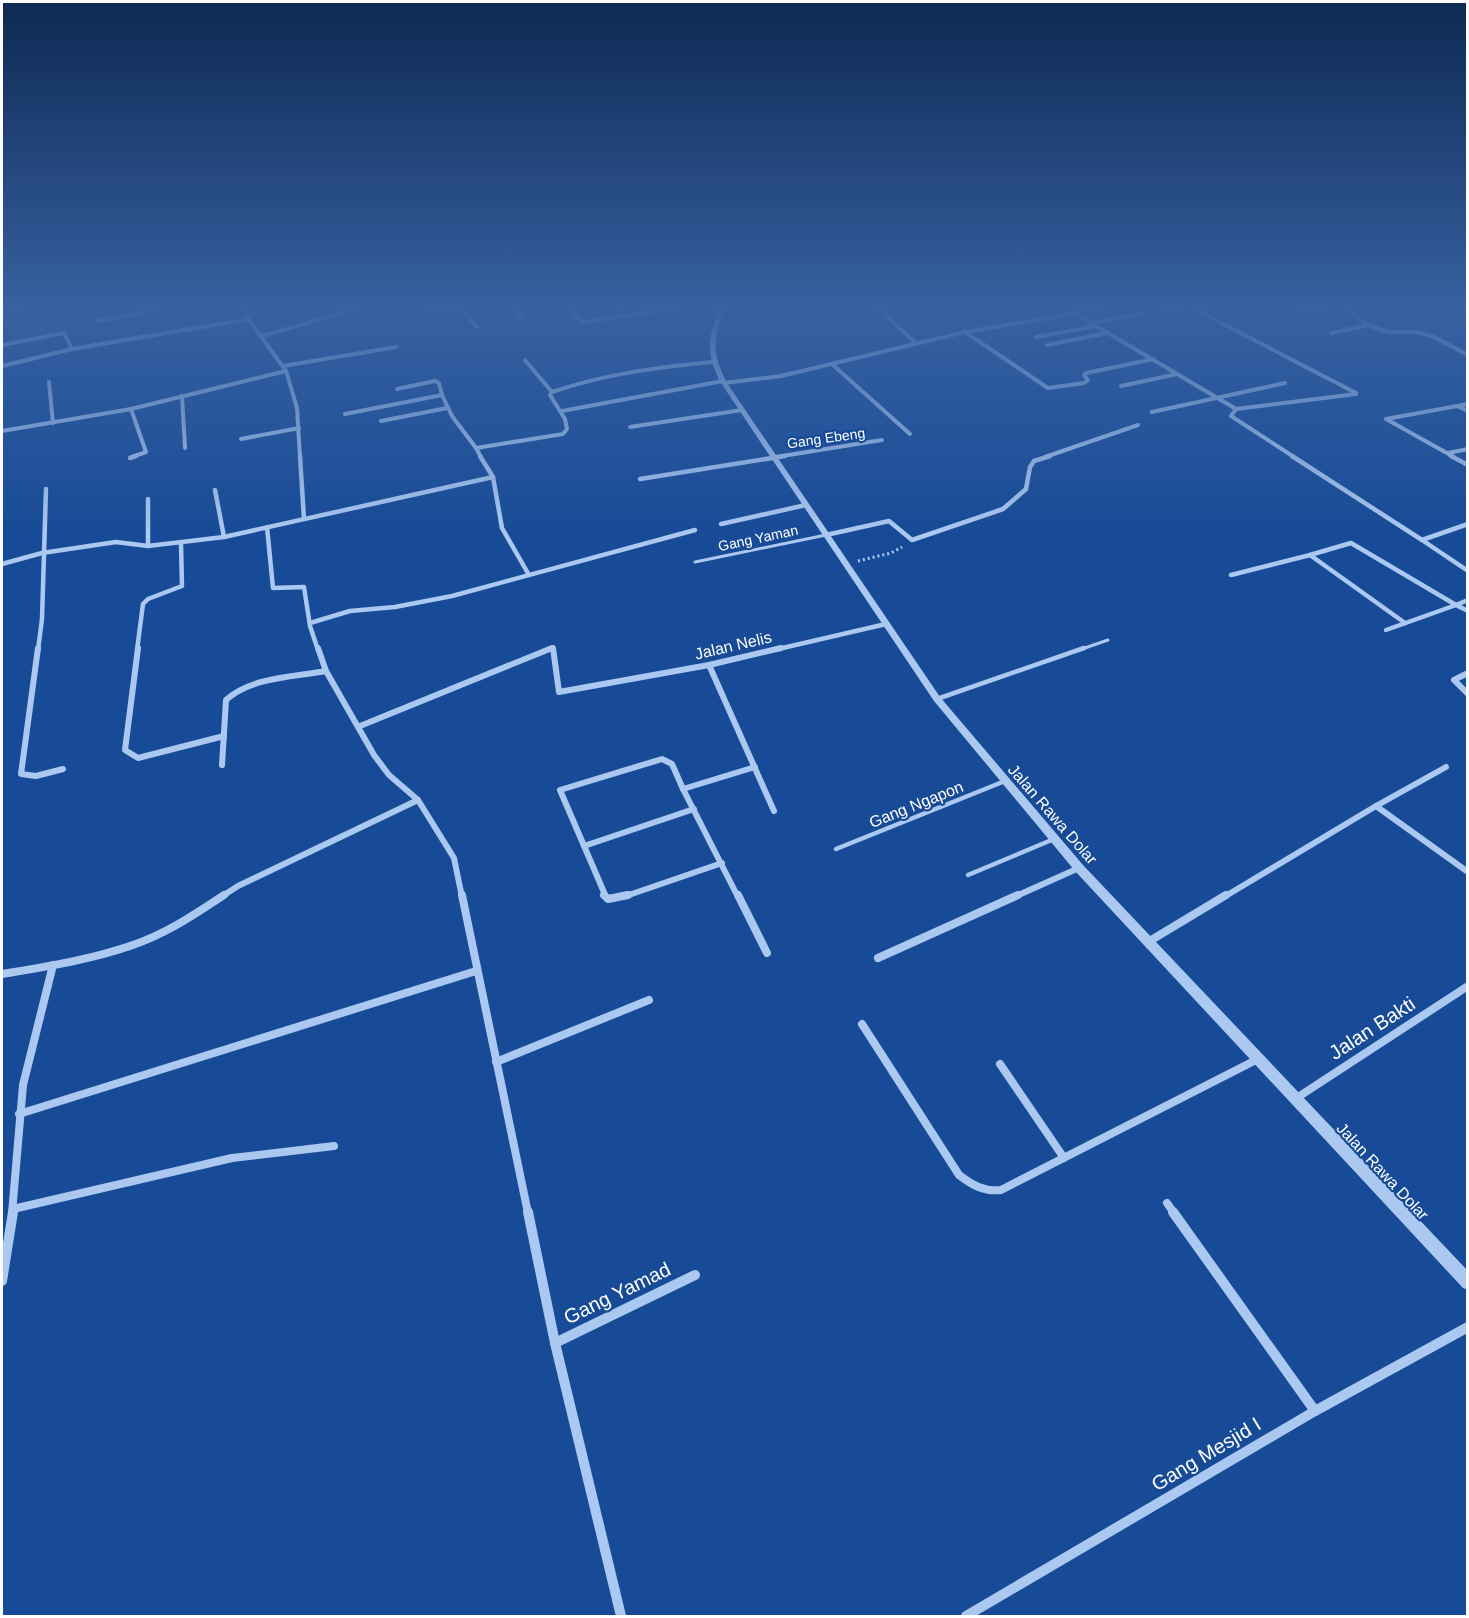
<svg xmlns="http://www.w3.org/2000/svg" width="1469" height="1618" font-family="Helvetica,sans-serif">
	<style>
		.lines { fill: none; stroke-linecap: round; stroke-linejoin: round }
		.path { stroke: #abc8f1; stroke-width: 3; stroke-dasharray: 2 3; stroke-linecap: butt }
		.service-far1 { stroke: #abc8f1; stroke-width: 3 }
		.service { stroke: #abc8f1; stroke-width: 4.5 }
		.minor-far4 { stroke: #abc8f1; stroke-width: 4 }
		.minor-far3 { stroke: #abc8f1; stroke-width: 4.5 }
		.minor-far2 { stroke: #abc8f1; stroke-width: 6 }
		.minor-far1 { stroke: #abc8f1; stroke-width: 8 }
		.minor { stroke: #abc8f1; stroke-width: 10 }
		.tertiary { fill: #abc8f1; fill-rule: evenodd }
		.labels { text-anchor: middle; stroke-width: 4.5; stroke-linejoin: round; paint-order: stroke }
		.far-street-label { font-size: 14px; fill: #fff; stroke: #184b97 }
		.street-label { font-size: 16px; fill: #fff; stroke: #184b97 }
		.near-street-label { font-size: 20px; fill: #fff; stroke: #184b97 }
	</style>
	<rect width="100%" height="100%" fill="#184b97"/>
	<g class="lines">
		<polyline class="path" points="858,561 891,553 902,547"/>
		<g class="service-far1">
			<polyline points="695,562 826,535"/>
			<polyline points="1079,650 1108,640"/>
		</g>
		<g class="service">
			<polyline points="937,699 1084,648"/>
			<polyline points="836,849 1005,781"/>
			<polyline points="968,875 1054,839"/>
		</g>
		<g class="minor-far4">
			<polyline points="513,306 521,317"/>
			<polyline points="566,306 582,322 696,306"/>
			<polyline points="617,306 627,315"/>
			<polyline points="875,306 916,343"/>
			<polyline points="1189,306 1356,393"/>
			<polyline points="1343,306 1367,325 1388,332 1416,332 1432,336 1468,355"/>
			<polyline points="459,307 477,327"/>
			<polyline points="879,309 896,306"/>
			<polyline points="1163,310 1191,307"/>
			<polyline points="1302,310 1344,307"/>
			<polyline points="2,312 39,306"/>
			<polyline points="429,313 463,306"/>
			<polyline points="1076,314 1236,409"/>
			<polyline points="98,321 147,312 154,309 154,306"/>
			<polyline points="1092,323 1140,314"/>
			<polyline points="965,332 1048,388 1084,383 1088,380 1084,375 1086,373 1154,359"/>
			<polyline points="1332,333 1367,325"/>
			<polyline points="262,336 365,306"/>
			<polyline points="1036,337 1096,326"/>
			<polyline points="2,345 64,333 72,349"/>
			<polyline points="1047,345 1107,333"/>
			<polyline points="525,360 552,392"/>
			<polyline points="833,365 910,434"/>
			<polyline points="2,366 72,349 249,319"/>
			<polyline points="283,366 396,347"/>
			<polyline points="286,371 297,408 300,457"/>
			<polyline points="49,382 53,423"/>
			<polyline points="724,383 781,376 965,332 1119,306"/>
			<polyline points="1121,386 1177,374"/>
			<polyline points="397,389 435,381 439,383 442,395"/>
			<path d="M 552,392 C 605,374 658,367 713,362"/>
			<polyline points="182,396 185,448"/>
			<polyline points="1457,406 1468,411"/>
			<polyline points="131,409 146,452 132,457"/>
			<polyline points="562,411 723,381"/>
			<polyline points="1152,412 1285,383"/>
			<polyline points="345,414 442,395 452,416 476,448"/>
			<polyline points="1386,419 1454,457"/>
			<polyline points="1386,419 1468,404"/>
			<polyline points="381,421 447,408"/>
			<polyline points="630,427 742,410"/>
			<polyline points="2,431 131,409 286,371 239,306"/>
			<polyline points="241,439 299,428"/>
			<polyline points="1448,453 1468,449"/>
			<polyline points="481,457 476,448 563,434 567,429 565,419 550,395 552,392"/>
			<polyline points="776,457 882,440"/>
			<polyline points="1045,457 1138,425"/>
			<polyline points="1294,457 1231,416 1236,409 1356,394"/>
		</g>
		<g class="minor-far3">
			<polyline points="300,456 304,519"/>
			<polyline points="480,456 493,477 502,528 529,575"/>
			<polyline points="1292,456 1422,540 1468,524"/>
			<polyline points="1451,456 1468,465"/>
			<polyline points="130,458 136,456"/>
			<polyline points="640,479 785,456"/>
			<polyline points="215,490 224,537"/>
			<polyline points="148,499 148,546"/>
			<polyline points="721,524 806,505"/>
			<polyline points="267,527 273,588 304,587 310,626 318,650"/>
			<polyline points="826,535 889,521 912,540 1003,509 1026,489 1030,467 1034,461 1050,456"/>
			<polyline points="1422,540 1468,571"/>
			<polyline points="2,564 42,553 116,542 148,546 224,537 493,477"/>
			<polyline points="1231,575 1310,555"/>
			<polyline points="1468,600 1456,605 1468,611"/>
			<polyline points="310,623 350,611 395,607 452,596 695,530"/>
			<polyline points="1405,623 1310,555 1351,543 1456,605"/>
			<polyline points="1386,630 1456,605"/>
			<polyline points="38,650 42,619 46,489"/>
			<polyline points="137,650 143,604 148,599 182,586 181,544"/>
			<polyline points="548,650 553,648 553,650"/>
			<polyline points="774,650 886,624"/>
		</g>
		<g class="minor-far2">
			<polyline points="38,648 21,774 36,776 63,769"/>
			<polyline points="138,648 125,750 138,758 224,736"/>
			<polyline points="318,648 326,671 374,755 389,775 418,800 454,858 462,897"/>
			<polyline points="553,648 559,692 709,665 781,648"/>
			<polyline points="709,665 774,811"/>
			<polyline points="1468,673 1454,680 1468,694"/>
			<polyline points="360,726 552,648"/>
			<path d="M 222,765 L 226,700 C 251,677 294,677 326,671"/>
			<polyline points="1376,806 1446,767"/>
			<polyline points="584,846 694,809"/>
			<polyline points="221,897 238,886 418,800"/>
			<polyline points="606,897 560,790 662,759 672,764 683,789"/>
			<polyline points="623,897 722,863"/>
			<polyline points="738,897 683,789 755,767"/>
			<polyline points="1014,897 1079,868"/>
			<polyline points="1224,897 1376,806 1468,872"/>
		</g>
		<g class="minor-far1">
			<polyline points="462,895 528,1213"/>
			<polyline points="604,895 608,899 628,895"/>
			<polyline points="738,895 767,953"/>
			<polyline points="1148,942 1226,895"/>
			<polyline points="878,958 1018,895"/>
			<path d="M 2,974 C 44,967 89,960 130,946 C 164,935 194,915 224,895"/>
			<path d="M 862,1024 L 959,1175 C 972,1185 984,1192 1001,1190 L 1258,1059"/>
			<polyline points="496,1062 649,1000"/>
			<polyline points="1000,1064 1064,1158"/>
			<polyline points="1295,1099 1468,986"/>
			<polyline points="19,1114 476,971"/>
			<polyline points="1167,1203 1174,1213"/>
			<polyline points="13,1209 232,1158 334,1146"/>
			<polyline points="12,1213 23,1085 53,965"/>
		</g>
		<g class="minor">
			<polyline points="528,1212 555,1343 621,1616"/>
			<polyline points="1173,1212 1315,1411"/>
			<polyline points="2,1281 13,1212"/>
			<polyline points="555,1343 695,1275"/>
			<polyline points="966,1616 1315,1411 1468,1327"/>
		</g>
		<path class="tertiary" d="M 719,306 L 725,306 C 714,340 710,350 727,383 L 940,697 L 1083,865 L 1468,1271 L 1468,1290 L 1463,1288 L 1075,871 L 934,701 L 721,383 C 704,350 709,340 719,306 Z"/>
	</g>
	<linearGradient id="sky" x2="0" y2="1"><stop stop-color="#0d2953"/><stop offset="0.58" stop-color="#3761a1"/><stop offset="1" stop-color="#3761a1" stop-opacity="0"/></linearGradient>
	<rect width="1469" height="532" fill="url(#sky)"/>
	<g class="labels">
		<g class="far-street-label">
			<text transform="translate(826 438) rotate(-8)" y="5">Gang Ebeng</text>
			<text transform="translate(758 538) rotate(-12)" y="5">Gang Yaman</text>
		</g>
		<g class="street-label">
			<text transform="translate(733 645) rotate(-13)" y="6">Jalan Nelis</text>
			<text transform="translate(916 804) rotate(-22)" y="6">Gang Ngapon</text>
			<text transform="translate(1053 814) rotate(49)" y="6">Jalan Rawa Dolar</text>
			<text transform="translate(1383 1171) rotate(47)" y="6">Jalan Rawa Dolar</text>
		</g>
		<g class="near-street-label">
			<text transform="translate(1372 1028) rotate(-33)" y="7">Jalan Bakti</text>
			<text transform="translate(617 1293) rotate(-26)" y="7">Gang Yamad</text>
			<text transform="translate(1206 1454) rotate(-31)" y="7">Gang Mesjid I</text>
		</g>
	</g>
	<rect width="1469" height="1618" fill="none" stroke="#ffffff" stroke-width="6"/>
</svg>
